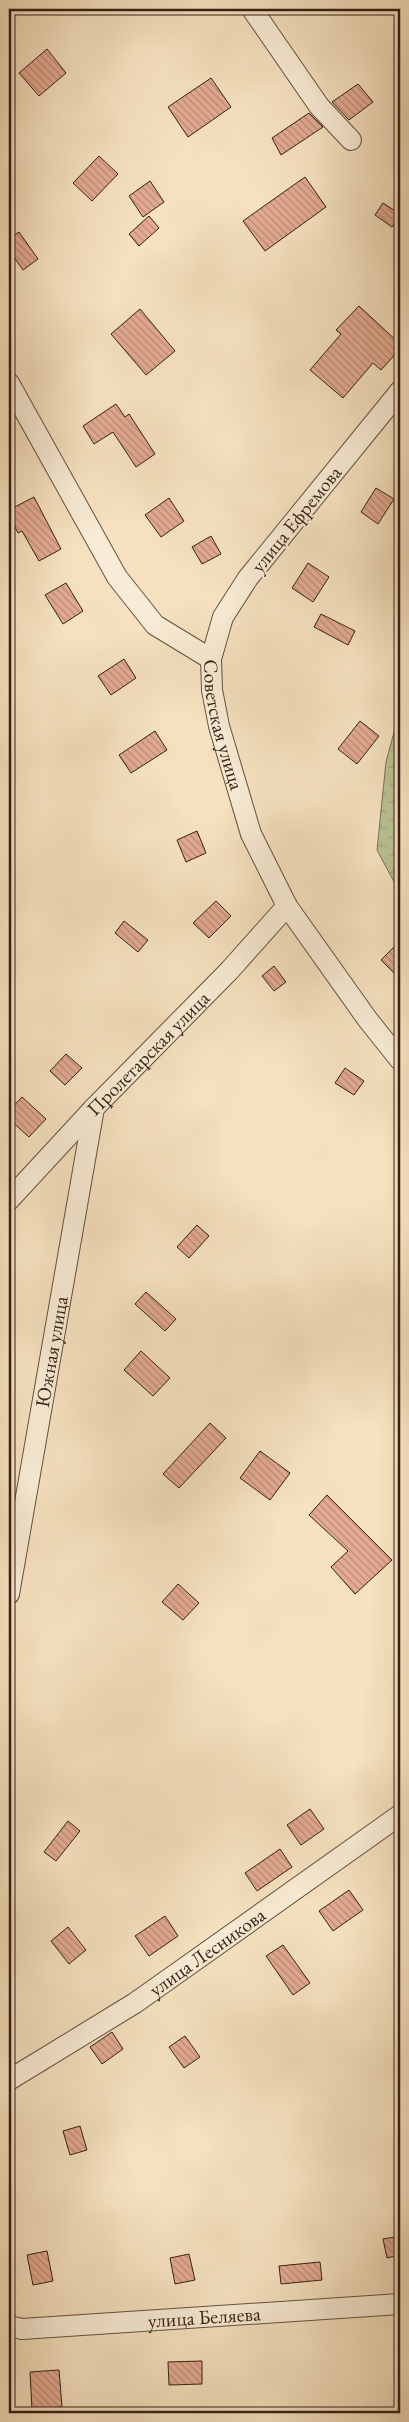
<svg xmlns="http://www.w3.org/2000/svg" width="409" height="2422" font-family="'EB Garamond',serif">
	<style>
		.wetland { fill: url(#wetland-marsh); stroke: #787154 }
		.building { fill: url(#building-back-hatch); stroke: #341f14 }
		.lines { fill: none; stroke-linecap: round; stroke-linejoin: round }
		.minor-casing { stroke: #64503f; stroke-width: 22 }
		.minor { stroke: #f9ecd6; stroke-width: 20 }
		.labels { text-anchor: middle; stroke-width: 4; stroke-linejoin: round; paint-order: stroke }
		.street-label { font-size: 20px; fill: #341f14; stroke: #f9ecd6 }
	</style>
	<defs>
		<pattern id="wetland-marsh" width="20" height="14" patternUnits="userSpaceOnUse" patternTransform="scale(1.25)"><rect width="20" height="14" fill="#bbc393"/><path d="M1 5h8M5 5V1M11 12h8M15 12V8" fill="none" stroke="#a1a77e"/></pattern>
		<pattern id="building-back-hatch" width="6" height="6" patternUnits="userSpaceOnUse" patternTransform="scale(1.25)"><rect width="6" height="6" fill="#e4ab92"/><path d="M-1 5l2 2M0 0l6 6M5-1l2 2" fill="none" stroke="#ba8b76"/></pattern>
	</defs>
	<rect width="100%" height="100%" fill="#f6e2c0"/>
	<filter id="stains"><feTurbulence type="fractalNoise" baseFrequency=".004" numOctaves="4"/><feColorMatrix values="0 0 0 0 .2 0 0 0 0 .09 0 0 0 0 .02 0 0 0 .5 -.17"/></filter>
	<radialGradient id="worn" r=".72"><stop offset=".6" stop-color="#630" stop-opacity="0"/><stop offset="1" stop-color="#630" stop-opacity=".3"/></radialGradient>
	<polygon class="wetland" points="400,710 400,893 377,850 386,762"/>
	<g class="building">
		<polygon points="47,49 66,73 39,96 19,73"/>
		<polygon points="211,78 231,107 188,137 168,107"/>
		<polygon points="358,84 373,102 349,120 332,102"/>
		<polygon points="309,113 323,127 281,155 272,138"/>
		<polygon points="99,156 118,174 92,201 73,183"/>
		<polygon points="305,177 326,207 265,251 243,221"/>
		<polygon points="150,181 164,202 143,217 129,196"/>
		<polygon points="383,203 400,214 392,227 375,215"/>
		<polygon points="149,216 159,228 139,246 129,234"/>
		<polygon points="19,232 38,259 23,270 9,250 9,239"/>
		<polygon points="359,306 400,344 400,349 381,370 373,363 343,398 310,370 341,334 336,330"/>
		<polygon points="140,309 175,351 146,375 111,334"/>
		<polygon points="116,404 125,417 129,414 155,454 136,467 113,432 94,444 83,426"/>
		<polygon points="376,488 394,499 378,524 361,512"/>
		<polygon points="34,497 61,549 39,561 22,531 18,533 9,515 9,510"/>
		<polygon points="169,498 184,521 161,537 145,515"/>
		<polygon points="211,536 221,554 202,564 192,547"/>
		<polygon points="308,563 329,577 313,602 292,588"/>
		<polygon points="66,583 83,611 63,624 45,595"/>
		<polygon points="321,614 355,631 348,645 314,627"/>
		<polygon points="124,659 136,678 111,695 98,676"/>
		<polygon points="360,721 379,736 357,764 338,749"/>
		<polygon points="155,731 167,750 131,773 119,755"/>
		<polygon points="197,831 206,853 186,862 177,840"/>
		<polygon points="216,901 231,916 209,938 193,923"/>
		<polygon points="124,921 148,940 138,952 115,933"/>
		<polygon points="400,941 400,979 381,960"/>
		<polygon points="274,966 286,982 274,991 262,976"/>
		<polygon points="66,1054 82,1068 65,1085 50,1071"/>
		<polygon points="345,1068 364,1081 354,1095 335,1083"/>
		<polygon points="22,1097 46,1119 29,1137 9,1119 9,1111"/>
		<polygon points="197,1225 209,1236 189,1258 177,1247"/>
		<polygon points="146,1292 176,1319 165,1331 135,1304"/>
		<polygon points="141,1351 170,1378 153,1396 124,1370"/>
		<polygon points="210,1423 226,1438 179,1488 163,1474"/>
		<polygon points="260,1451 290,1473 270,1500 240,1478"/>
		<polygon points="327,1495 392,1560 355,1594 331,1567 348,1551 309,1515"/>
		<polygon points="178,1584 199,1603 183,1620 162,1602"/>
		<polygon points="310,1809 324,1829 301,1845 287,1825"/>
		<polygon points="68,1821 80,1831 56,1861 44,1852"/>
		<polygon points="280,1849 292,1867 257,1891 245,1873"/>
		<polygon points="349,1890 363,1910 333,1931 319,1911"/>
		<polygon points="165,1916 178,1936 149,1956 135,1936"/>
		<polygon points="68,1927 86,1950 69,1964 51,1941"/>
		<polygon points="283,1945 310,1983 293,1995 266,1956"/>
		<polygon points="112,2032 123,2049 102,2064 90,2047"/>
		<polygon points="185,2036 200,2057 184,2068 169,2047"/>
		<polygon points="80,2126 87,2150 70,2155 63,2131"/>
		<polygon points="400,2236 400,2255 387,2258 383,2239"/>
		<polygon points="47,2251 53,2281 33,2285 27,2255"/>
		<polygon points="189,2254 195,2280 175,2284 170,2258"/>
		<polygon points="320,2262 322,2280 281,2284 279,2266"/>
		<polygon points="202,2361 202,2384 169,2385 168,2362"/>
		<polygon points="59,2370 62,2407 32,2409 30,2372"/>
	</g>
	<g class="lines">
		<defs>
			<g id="minor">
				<polyline points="252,9 319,106 351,140"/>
				<polyline points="9,383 117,577 155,625 211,659"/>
				<path id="s1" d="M 400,391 L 248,578 L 223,617 L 211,659 L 212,690 L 219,726 L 251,834 L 287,906 L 368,1020 L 400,1060"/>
				<path id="s2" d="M 9,1200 L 94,1108 L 229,971 L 287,906"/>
				<path id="s3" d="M 9,1594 L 94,1108"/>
				<path id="s4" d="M 9,2080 L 135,2003 L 400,1815"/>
				<path id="s5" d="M 9,2326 L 22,2329 L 400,2304"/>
			</g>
		</defs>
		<use href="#minor" class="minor-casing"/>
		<use href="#minor" class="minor"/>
	</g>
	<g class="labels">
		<g class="street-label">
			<text transform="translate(296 519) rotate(-51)" y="7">улица Ефремова</text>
			<text dy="7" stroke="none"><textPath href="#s1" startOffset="398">Советская улица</textPath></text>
			<text dy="7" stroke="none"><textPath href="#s2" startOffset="202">Пролетарская улица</textPath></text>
			<text dy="7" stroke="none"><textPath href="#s3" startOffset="246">Южная улица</textPath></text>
			<text dy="7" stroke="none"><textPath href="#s4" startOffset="236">улица Лесникова</textPath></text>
			<text dy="7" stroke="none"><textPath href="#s5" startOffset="196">улица Беляева</textPath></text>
		</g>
	</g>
	<rect width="409" height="2422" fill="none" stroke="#f6e2c0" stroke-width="30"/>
	<rect x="10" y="10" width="389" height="2402" fill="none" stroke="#341f14" stroke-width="2.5"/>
	<rect x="15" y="15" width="379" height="2392" fill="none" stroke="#341f14"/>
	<rect width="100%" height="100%" filter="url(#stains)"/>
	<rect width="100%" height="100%" fill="url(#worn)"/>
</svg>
